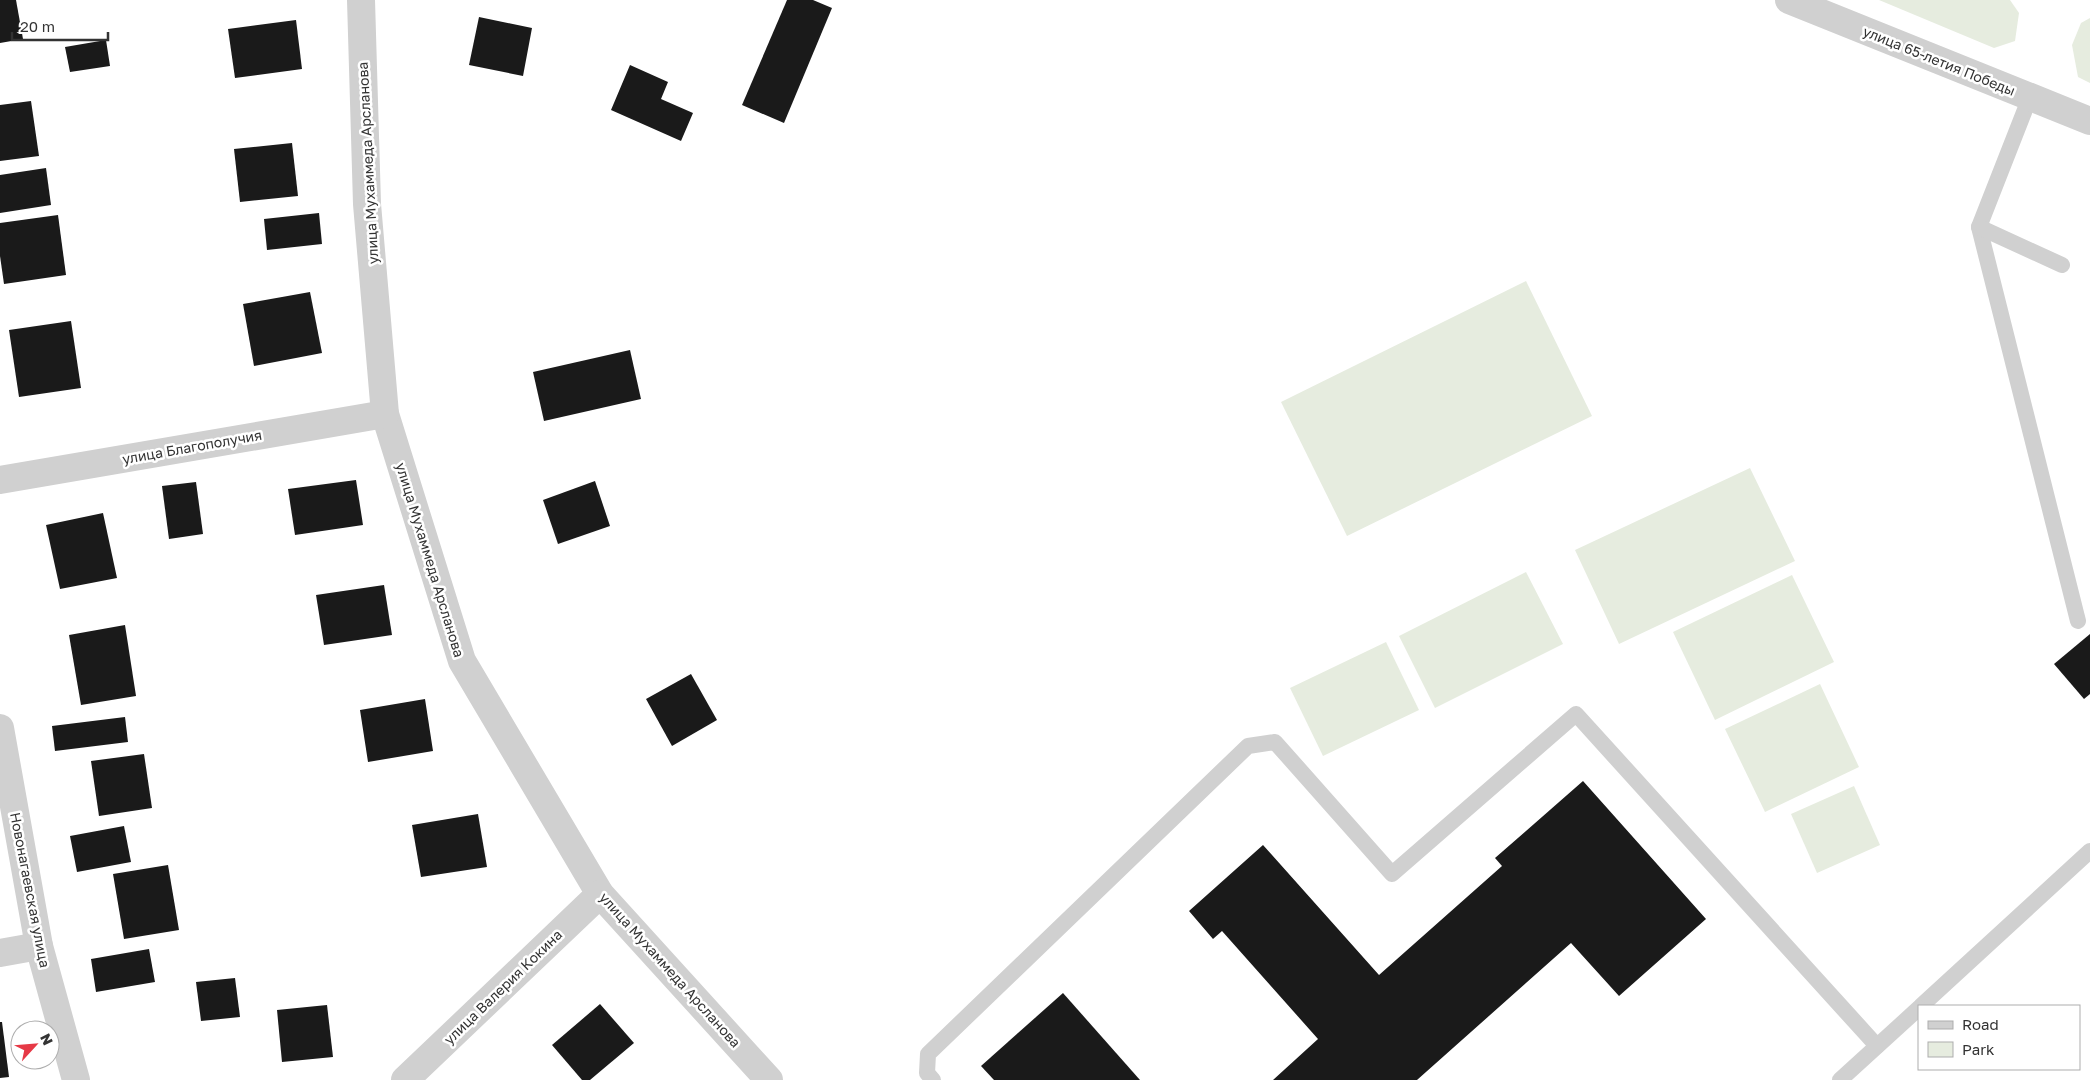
<svg xmlns="http://www.w3.org/2000/svg" width="2090" height="1080" font-family="'Golos Text',sans-serif">
	<style>
		.green { fill: #e6ecdf }
		.building { fill: #1a1a1a }
		.lines { fill: none; stroke-linecap: round; stroke-linejoin: round }
		.lane { stroke: #d0d0d0; stroke-width: 16 }
		.street { stroke: #d0d0d0; stroke-width: 28 }
		.labels { text-anchor: middle; stroke-width: 5; stroke-linejoin: round; paint-order: stroke }
		.street-label { font-size: 14px; fill: #333; stroke: #fff }
	</style>
	<rect width="100%" height="100%" fill="#fff"/>
	<g class="green">
		<polygon points="1879,0 2010,0 2019,13 2015,41 1994,48"/>
		<polygon points="2090,18 2090,83 2078,77 2072,45 2081,23"/>
		<polygon points="1526,281 1592,416 1347,536 1281,402"/>
		<polygon points="1750,468 1795,561 1619,644 1575,550"/>
		<polygon points="1526,572 1563,644 1435,708 1399,636"/>
		<polygon points="1792,575 1834,662 1715,720 1673,632"/>
		<polygon points="1386,642 1419,710 1323,756 1290,688"/>
		<polygon points="1820,684 1859,767 1765,812 1725,729"/>
		<polygon points="1854,786 1880,845 1817,873 1791,814"/>
	</g>
	<g class="building">
		<polygon points="0,0 16,0 23,39 0,43"/>
		<polygon points="787,0 813,0 832,8 784,123 742,105"/>
		<polygon points="479,17 532,28 523,76 469,65"/>
		<polygon points="296,20 302,69 235,78 228,29"/>
		<polygon points="106,40 110,66 70,72 65,47"/>
		<polygon points="630,65 668,82 661,99 693,113 681,141 611,110"/>
		<polygon points="31,101 39,156 0,161 0,105"/>
		<polygon points="292,143 298,196 240,202 234,149"/>
		<polygon points="46,168 51,205 0,213 0,175"/>
		<polygon points="319,213 322,244 267,250 264,219"/>
		<polygon points="58,215 66,275 4,284 0,256 0,223"/>
		<polygon points="310,292 322,353 254,366 243,304"/>
		<polygon points="71,321 81,388 19,397 9,330"/>
		<polygon points="630,350 641,399 544,421 533,372"/>
		<polygon points="356,480 363,525 295,535 288,489"/>
		<polygon points="595,481 610,526 558,544 543,500"/>
		<polygon points="196,482 203,534 169,539 162,486"/>
		<polygon points="103,513 117,578 60,589 46,525"/>
		<polygon points="384,585 392,635 324,645 316,595"/>
		<polygon points="125,625 136,696 81,705 69,635"/>
		<polygon points="2090,634 2090,694 2084,699 2054,664"/>
		<polygon points="691,674 717,720 672,746 646,699"/>
		<polygon points="425,699 433,751 368,762 360,710"/>
		<polygon points="125,717 128,742 55,751 52,726"/>
		<polygon points="144,754 152,808 99,816 91,761"/>
		<polygon points="1583,781 1706,919 1619,996 1571,943 1417,1080 1273,1080 1318,1039 1222,931 1213,939 1189,911 1263,845 1379,975 1502,866 1495,858"/>
		<polygon points="478,814 487,867 421,877 412,825"/>
		<polygon points="124,826 131,862 77,872 70,836"/>
		<polygon points="168,865 179,930 124,939 113,874"/>
		<polygon points="149,949 155,982 96,992 91,959"/>
		<polygon points="235,978 240,1017 201,1021 196,982"/>
		<polygon points="1063,993 1140,1080 994,1080 981,1066"/>
		<polygon points="600,1004 634,1043 590,1080 582,1080 552,1045"/>
		<polygon points="327,1005 333,1057 282,1062 277,1010"/>
		<polygon points="0,1022 2,1022 9,1077 0,1078"/>
	</g>
	<g class="lines">
		<g class="lane">
			<polyline points="2030,97 1979,227 2078,621"/>
			<polyline points="1979,227 2062,265"/>
			<polyline points="1921,1006 2090,851"/>
			<polyline points="933,1080 927,1073 928,1054 1248,746 1275,742 1392,874 1576,714 1877,1046"/>
			<polyline points="1840,1080 1919,1008"/>
		</g>
		<g class="street">
			<polyline points="361,0 367,204 385,414 462,661 600,894 769,1080"/>
			<polyline points="1789,0 2090,121"/>
			<polyline points="0,480 385,414"/>
			<polyline points="0,728 39,946 76,1080"/>
			<polyline points="0,953 39,946"/>
			<polyline points="405,1080 600,894"/>
		</g>
	</g>
	<g class="labels">
		<g class="street-label">
			<text transform="translate(1939 61) rotate(22)" y="5">улица 65-летия Победы</text>
			<text transform="translate(368 163) rotate(-93)" y="5">улица Мухаммеда Арсланова</text>
			<text transform="translate(192 447) rotate(-10)" y="5">улица Благополучия</text>
			<text transform="translate(430 560) rotate(73)" y="5">улица Мухаммеда Арсланова</text>
			<text transform="translate(30 890) rotate(79)" y="5">Новонагаевская улица</text>
			<text transform="translate(670 970) rotate(48)" y="5">улица Мухаммеда Арсланова</text>
			<text transform="translate(503 987) rotate(-44)" y="5">улица Валерия Кокина</text>
		</g>
	</g>
	<rect x="1918" y="1005" width="162" height="65" fill="#ffffff" stroke="#adadad"/>
	<rect x="1928" y="1021" width="25" height="8" fill="#d0d0d0" stroke="#adadad"/>
	<text x="1962" y="1030" font-size="15" fill="#333333">Road</text>
	<rect x="1928" y="1042" width="25" height="15" fill="#e6ecdf" stroke="#adadad"/>
	<text x="1962" y="1055" font-size="15" fill="#333333">Park</text>
	<g transform="translate(35 1045) rotate(64)"><circle r="24" fill="#ffffff" stroke="#adadad"/>
	<path d="M0-4L9 19L0 12L-9 19Z" fill="#e63946"/>
	<text y="-8" font-size="14" font-weight="bold" text-anchor="middle" fill="#333333">N</text>
	</g>
	<path d="M12 32v8h96v-8" fill="none" stroke="#333333" stroke-width="2.5"/>
	<text x="20" y="32" font-size="15" fill="#333333" stroke="#ffffff" stroke-width="4" paint-order="stroke">20 m</text>
</svg>
